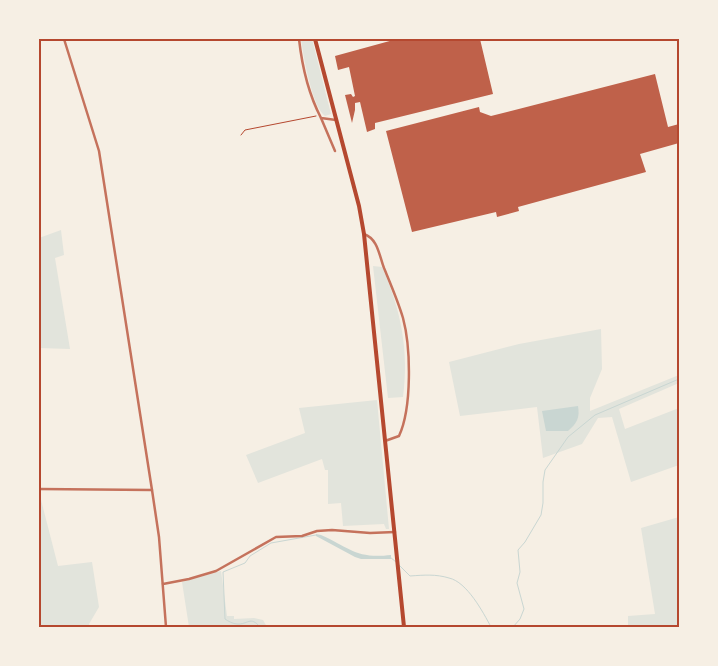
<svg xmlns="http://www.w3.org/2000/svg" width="718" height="666" font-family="Roboto,sans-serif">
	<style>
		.green { fill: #e2e4dc }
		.water { fill: #c9d6d2 }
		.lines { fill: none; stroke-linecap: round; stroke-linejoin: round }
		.stream { stroke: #c9d6d2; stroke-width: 1 }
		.building { fill: #bf614a }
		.path { stroke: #b5482f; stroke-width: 1 }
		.minor { stroke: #c5725c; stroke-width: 2.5 }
		.secondary { stroke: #b5482f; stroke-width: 4 }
		.neatline { fill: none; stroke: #b5482f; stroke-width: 2 }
	</style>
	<rect width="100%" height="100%" fill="#f6efe4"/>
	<g class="green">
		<path d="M 301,39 L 312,39 L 331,114 L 325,116 C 312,107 303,55 301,39 Z"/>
		<polygon points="61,230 64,255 55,258 70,349 39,348 39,238"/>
		<path d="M 373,266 L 382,267 C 401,310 409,350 403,397 L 388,398 Z"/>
		<polygon points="601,329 602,369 590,398 590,411 679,375 679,383 619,409 625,429 679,408 679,465 631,482 612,417 598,418 582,444 543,458 537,407 460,416 449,362 519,344"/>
		<polygon points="377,400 389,529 386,529 384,524 343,526 341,503 328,504 328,470 325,470 322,459 258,483 246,455 305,433 299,408"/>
		<polygon points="39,492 58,566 92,562 99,607 89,624 90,627 39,627"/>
		<polygon points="679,517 679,627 628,627 628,616 655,614 641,528"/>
		<polygon points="221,571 227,616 234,616 234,619 254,618 263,620 267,627 255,627 251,625 189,627 182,582"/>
	</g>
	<g class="water">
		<path d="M 578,406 C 580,418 577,423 568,431 L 546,431 L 542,411 Z"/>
		<path d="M 316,534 L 321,535 C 350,548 356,559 391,555 L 391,559 L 361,559 L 355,557 L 316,536 Z"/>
	</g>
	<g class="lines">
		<g class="stream">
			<polyline points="678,360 679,370"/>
			<polyline points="390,557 396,562"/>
			<path d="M 399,565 L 410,576 C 424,575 436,574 449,578 C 467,582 483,612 491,627"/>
			<path d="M 260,627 C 250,615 248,625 237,624 C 233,624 228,621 225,619 L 223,572 L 245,563 L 250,556 L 271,543 L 316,535"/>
			<polyline points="513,627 520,619 524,609 517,583 520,572 518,550 525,542 541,515 543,503 543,482 545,470 568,437 595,415 679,379"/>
		</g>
	</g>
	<g class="building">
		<polygon points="397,39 480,39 493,94 375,123 375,129 367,132 360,102 355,103 355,110 352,123 345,95 351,94 353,97 355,96 349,67 338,70 335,56"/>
		<polygon points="655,74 668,127 679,124 679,143 640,154 646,172 518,207 519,211 497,217 496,212 412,232 386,131 479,107 480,112 491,116"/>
	</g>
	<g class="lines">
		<polyline class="path" points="241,135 245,130 316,116"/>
		<g class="minor">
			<polyline points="64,39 99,151 152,490 159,537 166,627"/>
			<path d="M 299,39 C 302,66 308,93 321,118 L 336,120"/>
			<polyline points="321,118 335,151"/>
			<path d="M 364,234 C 378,239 379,255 384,268 C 391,285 398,301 403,318 C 411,348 412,408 399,436 L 385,441"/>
			<polyline points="39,489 152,490"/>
			<polyline points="163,584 189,579 216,571 276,537 302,536 317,531 332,530 370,533 395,532"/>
		</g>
		<polyline class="secondary" points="315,39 359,206 364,234 404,627"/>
	</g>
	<rect width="718" height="666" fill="none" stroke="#f6efe4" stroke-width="80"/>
	<rect x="40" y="40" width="638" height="586" class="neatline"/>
</svg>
